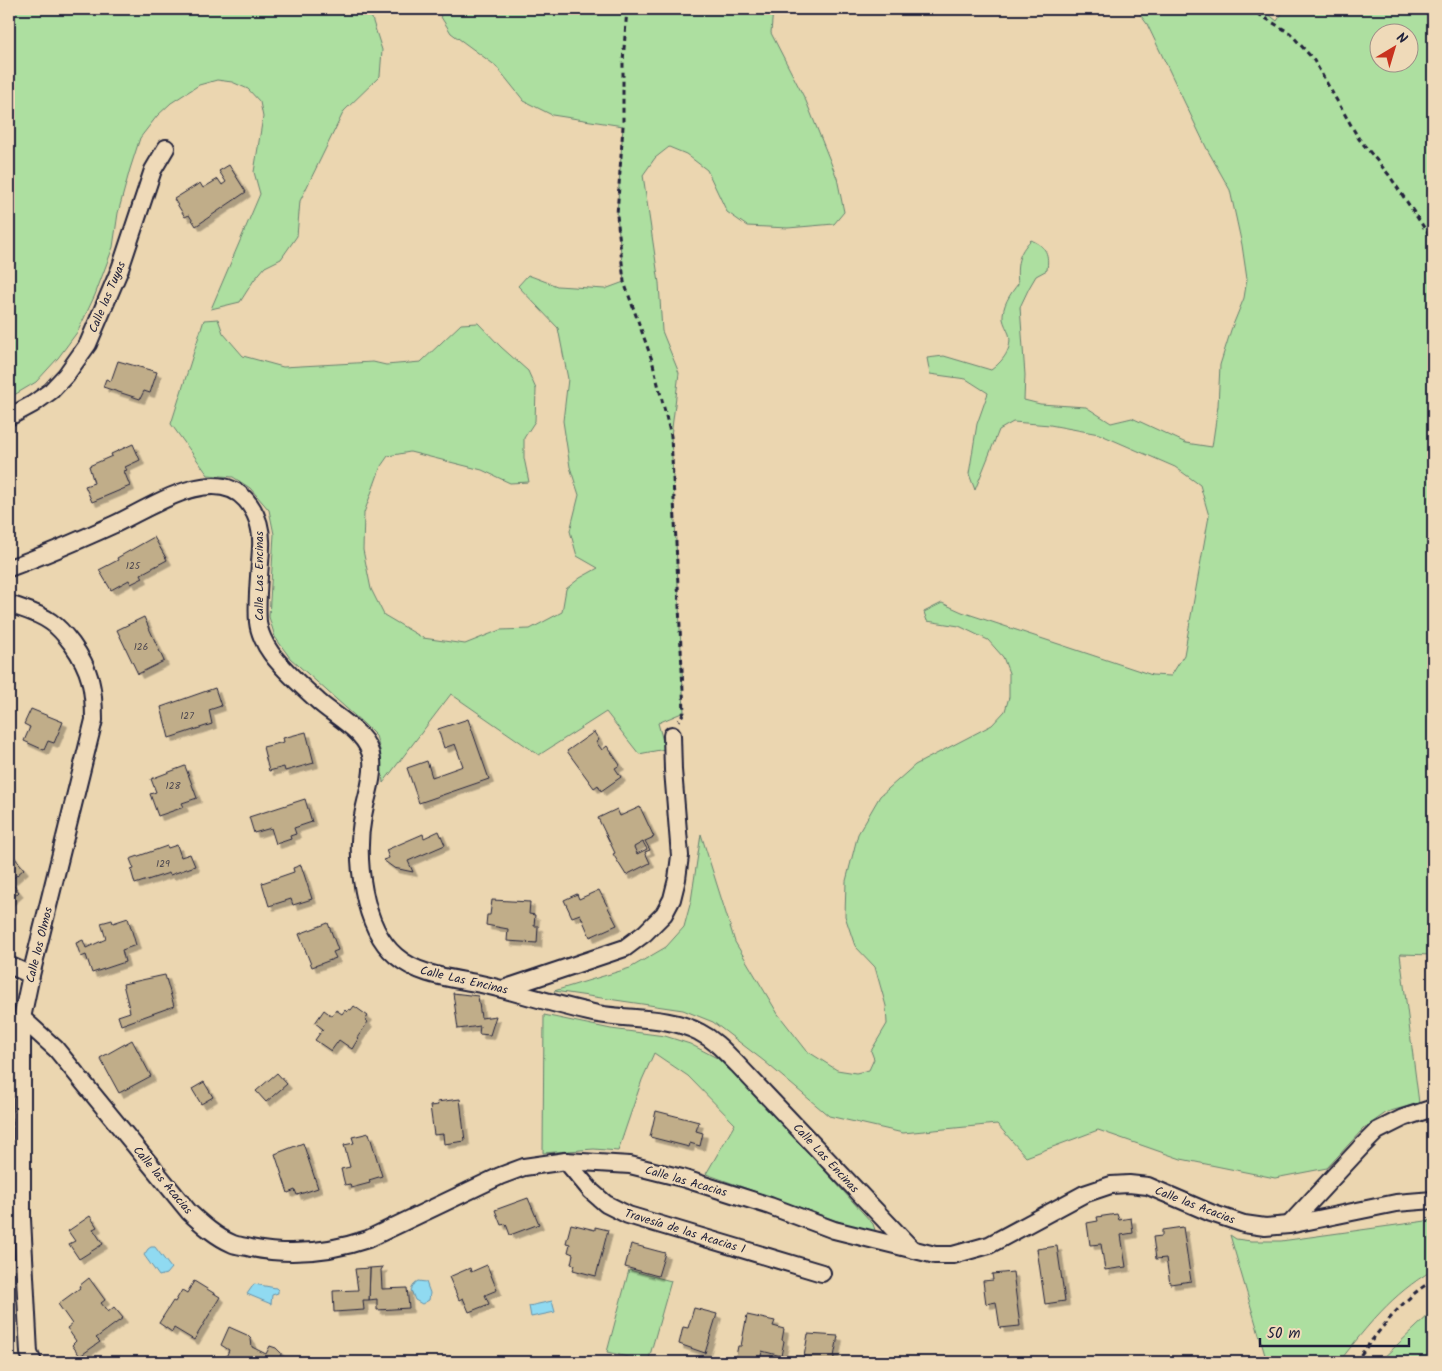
<svg xmlns="http://www.w3.org/2000/svg" width="1442" height="1371" font-family="Kalam,sans-serif">
	<style>
		.green { fill: #addfa0; stroke: #68806e; fill-rule: evenodd }
		.water { fill: #90daf1; stroke: #6490a8 }
		.building { fill: #c0ad89; stroke: #22223b; fill-rule: evenodd; filter: url(#shadow) }
		.lines { fill: none; stroke-linecap: round; stroke-linejoin: round }
		.street-casing { stroke: #22223b; stroke-width: 20 }
		.path { stroke: #22223b; stroke-width: 3; stroke-dasharray: 5 4; stroke-linecap: butt }
		.street { stroke: #efdab9; stroke-width: 16 }
		.labels { text-anchor: middle; stroke-width: 4.5; stroke-linejoin: round; paint-order: stroke }
		.number-label { font-size: 10px; fill: #4a454e }
		.street-label { font-size: 12px; fill: #22223b; stroke: #efdab9 }
	</style>
	<defs>
		<filter id="shadow"><feDropShadow dx="4.5" dy="4.5" stdDeviation="0" flood-color="#0004"/></filter>
	</defs>
	<rect width="100%" height="100%" fill="#ebd6b0"/>
	<filter id="ink" filterUnits="userSpaceOnUse"><feTurbulence type="fractalNoise" baseFrequency=".02" numOctaves="2"/><feDisplacementMap in="SourceGraphic" scale="10" xChannelSelector="R" yChannelSelector="G"/><feConvolveMatrix kernelMatrix="1 2 1 2 8 2 1 2 1" color-interpolation-filters="sRGB"/></filter>
	<g filter="url(#ink)">
		<g class="green">
			<polygon points="9,9 369,9 382,50 380,76 344,111 300,201 297,236 281,259 265,267 254,280 240,302 211,309 260,194 254,172 263,117 260,102 248,89 232,82 217,80 199,85 171,103 157,116 140,138 130,169 118,213 113,247 95,295 78,331 58,358 36,382 9,398"/>
			<polygon points="436,9 773,9 771,33 806,101 837,178 844,212 834,224 788,228 747,226 727,212 707,170 686,154 669,147 655,158 643,175 659,283 662,331 679,373 671,436 684,712 658,723 665,749 639,754 606,712 539,755 451,694 383,783 380,750 376,736 364,724 290,658 275,637 269,617 274,534 269,510 250,488 233,477 208,475 171,424 204,320 218,319 223,333 243,356 283,367 373,362 386,365 421,362 461,324 478,323 501,347 528,371 536,389 535,421 524,438 524,458 529,482 510,483 482,470 410,452 388,456 381,466 364,513 363,550 371,589 384,615 423,638 465,644 500,630 530,629 562,612 566,589 580,578 598,568 577,556 570,531 579,495 570,467 563,421 568,379 558,328 518,286 528,275 557,286 605,289 624,282 617,215 623,126 552,115 524,101 496,66 451,33"/>
			<path d="M 1136,9 L 1262,9 L 1277,21 L 1285,9 L 1433,9 L 1433,955 L 1400,954 L 1419,1103 L 1387,1112 L 1363,1129 L 1327,1168 L 1275,1178 L 1181,1159 L 1098,1130 L 1026,1157 L 997,1124 L 903,1133 L 829,1116 L 764,1061 L 713,1022 L 683,1010 L 554,991 L 630,968 L 666,947 L 684,927 L 691,901 L 701,834 L 735,942 L 778,1014 L 807,1051 L 837,1070 L 856,1073 L 869,1070 L 874,1059 L 871,1051 L 887,1024 L 886,1006 L 875,967 L 855,946 L 845,916 L 846,881 L 858,834 L 880,796 L 915,765 L 992,725 L 1005,711 L 1009,697 L 1009,673 L 1003,657 L 988,640 L 959,626 L 927,621 L 924,612 L 942,603 L 962,612 L 1152,675 L 1171,676 L 1184,655 L 1209,516 L 1200,485 L 1175,467 L 1099,434 L 1050,425 L 1013,422 L 999,430 L 975,490 L 969,474 L 977,424 L 988,393 L 966,379 L 930,374 L 927,358 L 944,356 L 991,370 C 1002,362 1013,349 1009,334 C 1007,329 1004,324 1003,319 C 1002,306 1010,294 1018,284 C 1016,265 1018,253 1031,240 C 1047,247 1049,254 1047,270 L 1036,276 L 1029,288 L 1020,307 L 1025,375 L 1024,400 L 1040,404 L 1086,407 L 1111,423 L 1132,418 L 1186,443 L 1212,447 L 1218,406 L 1220,365 L 1231,330 L 1244,298 L 1247,279 L 1242,245 L 1230,190 L 1207,149 L 1147,24 ZM 1380,32 L 1410,32 L 1410,62 L 1380,62 Z"/>
			<polygon points="544,1015 611,1029 665,1036 690,1044 717,1058 747,1085 873,1224 875,1230 871,1233 706,1174 735,1124 688,1076 654,1053 642,1080 618,1151 594,1149 543,1153"/>
			<path d="M 1433,1220 L 1433,1270 C 1392,1294 1368,1325 1339,1362 L 1267,1362 L 1230,1235 L 1236,1239 L 1251,1241 L 1281,1241 Z"/>
			<polygon points="629,1270 671,1281 648,1362 607,1352"/>
			<polygon points="1433,1311 1433,1362 1379,1362"/>
		</g>
		<g class="water">
			<polygon points="151,1247 155,1247 171,1268 166,1274 159,1276 144,1255 148,1249"/>
			<polygon points="418,1281 426,1282 430,1293 429,1300 422,1304 415,1300 411,1290 415,1283"/>
			<polygon points="254,1284 276,1288 278,1290 278,1293 272,1295 271,1304 247,1294"/>
			<polygon points="552,1301 555,1312 531,1317 529,1306"/>
		</g>
		<g class="building">
			<polygon points="229,165 246,192 196,226 189,215 185,217 174,199 200,183 203,188 218,179 222,185 226,182 219,171"/>
			<polygon points="118,361 157,372 150,393 144,391 140,399 103,387 106,379 111,381"/>
			<polygon points="133,444 140,460 125,467 127,470 124,471 130,486 92,502 85,486 94,483 89,466 112,456 111,454"/>
			<polygon points="154,537 167,560 141,574 143,578 131,584 129,580 111,590 99,570 118,560 117,558"/>
			<polygon points="144,617 164,661 138,674 117,630"/>
			<polygon points="215,688 221,706 209,710 212,724 169,738 161,707"/>
			<polygon points="31,709 63,722 54,743 48,741 44,750 24,741 30,727 24,724"/>
			<polygon points="468,719 489,779 419,803 407,768 427,761 432,777 463,766 455,744 444,748 438,729"/>
			<polygon points="306,732 314,763 285,771 284,767 269,771 263,747 284,742 283,738"/>
			<polygon points="594,732 599,740 596,742 602,750 607,746 620,765 615,768 621,777 601,791 598,785 594,788 567,751"/>
			<polygon points="185,766 197,798 182,803 184,807 158,816 150,794 156,792 151,779"/>
			<polygon points="305,799 312,822 294,828 296,834 290,836 291,839 276,844 271,828 254,833 249,817"/>
			<path d="M 640,807 L 654,837 L 645,841 L 650,850 L 645,852 L 650,863 L 626,875 L 613,854 L 615,853 L 598,818 L 617,809 L 620,816 ZM 643,842 L 647,849 L 637,854 L 634,847 Z"/>
			<polygon points="439,831 445,845 408,861 413,872 394,868 383,860 389,858 386,850 423,834 424,838"/>
			<polygon points="177,845 181,857 190,854 195,866 170,875 169,873 135,884 131,870 134,869 130,859 167,846 168,848"/>
			<polygon points="9,851 24,869 10,881 19,892 9,901"/>
			<polygon points="301,865 312,899 293,905 291,899 269,906 262,883 294,872 293,868"/>
			<polygon points="599,890 617,925 590,937 580,914 572,917 564,900 577,894 579,899"/>
			<polygon points="492,900 530,902 529,914 535,915 534,926 538,926 537,943 507,941 508,929 486,925 487,915 490,915"/>
			<polygon points="128,918 136,945 122,950 125,962 92,973 86,955 81,957 76,943 83,940 86,948 106,939 101,923 112,920 113,923"/>
			<polygon points="328,923 338,950 333,952 336,958 312,967 299,934"/>
			<polygon points="165,975 174,1006 121,1025 118,1016 130,1012 123,984"/>
			<polygon points="453,993 478,996 481,1018 496,1016 490,1035 479,1034 480,1026 458,1029"/>
			<polygon points="354,1006 368,1016 365,1020 368,1022 357,1038 358,1039 352,1049 339,1040 331,1051 315,1040 323,1029 315,1023 324,1010 332,1016 336,1010 342,1014 345,1010 347,1012 349,1009 351,1010"/>
			<polygon points="132,1040 151,1076 119,1093 100,1058"/>
			<rect x="1431" y="1062" width="2" height="13"/>
			<polygon points="277,1073 287,1084 266,1102 256,1091"/>
			<polygon points="204,1082 213,1097 201,1104 192,1089"/>
			<polygon points="460,1099 465,1141 444,1144 443,1134 434,1135 430,1106 438,1105 437,1102"/>
			<polygon points="656,1111 699,1122 696,1131 703,1133 700,1146 690,1143 689,1147 650,1137"/>
			<polygon points="369,1133 382,1176 369,1180 370,1183 351,1188 350,1184 345,1185 341,1169 350,1167 344,1145 354,1143 352,1137"/>
			<polygon points="303,1143 318,1188 297,1195 295,1190 288,1193 275,1154"/>
			<polygon points="528,1198 539,1224 510,1235 506,1224 501,1225 495,1210"/>
			<polygon points="1117,1214 1119,1220 1131,1218 1133,1233 1121,1235 1126,1267 1105,1270 1101,1244 1090,1245 1087,1223 1098,1221 1097,1217"/>
			<polygon points="90,1216 97,1227 93,1229 103,1244 79,1259 69,1244 75,1241 68,1231"/>
			<polygon points="571,1224 595,1230 595,1227 608,1230 596,1276 573,1270 575,1265 571,1264 573,1254 568,1252 570,1244 566,1243"/>
			<polygon points="1183,1227 1191,1281 1170,1284 1166,1258 1156,1259 1153,1237 1162,1236 1162,1230"/>
			<polygon points="631,1244 665,1253 658,1276 625,1267"/>
			<polygon points="1057,1246 1065,1301 1045,1304 1037,1249"/>
			<polygon points="487,1265 497,1290 485,1295 489,1304 469,1312 463,1298 459,1300 449,1277 470,1268 471,1272"/>
			<polygon points="383,1267 381,1270 382,1289 407,1288 409,1308 377,1310 377,1299 369,1300 370,1268"/>
			<polygon points="370,1268 369,1300 363,1300 364,1310 334,1312 333,1291 358,1290 355,1269"/>
			<polygon points="1013,1272 1020,1326 1000,1328 996,1302 986,1304 983,1281 993,1280 992,1274"/>
			<polygon points="89,1278 105,1300 101,1303 108,1312 114,1307 123,1318 96,1338 100,1342 80,1356 72,1345 76,1341 67,1328 72,1324 58,1304 80,1288 79,1286"/>
			<polygon points="194,1281 220,1297 194,1340 174,1328 172,1332 159,1323 173,1301 175,1302 182,1290 187,1293"/>
			<polygon points="694,1308 717,1314 705,1353 679,1344 683,1327 688,1328"/>
			<polygon points="747,1315 775,1321 773,1326 784,1329 782,1340 784,1341 781,1356 762,1351 760,1362 739,1362 735,1361 738,1346 741,1346"/>
			<polygon points="229,1327 247,1335 251,1339 252,1347 266,1354 270,1346 276,1348 281,1353 280,1362 224,1362 229,1350 221,1345"/>
			<polygon points="808,1334 838,1336 833,1362 803,1362"/>
		</g>
		<g class="lines">
			<defs>
				<g id="street">
					<polyline points="9,417 33,404 51,391 66,375 88,344 120,269 153,170 166,148"/>
					<path d="M 9,568 C 45,555 80,540 115,524 C 148,509 214,463 246,500 C 258,514 262,529 261,547 C 260,570 256,600 258,622 C 259,632 265,645 271,653 C 284,671 303,687 319,702 C 337,718 369,733 372,760 C 374,779 366,797 363,816 C 355,857 362,927 396,956 C 419,976 452,978 481,984 C 521,993 559,1006 598,1014 C 631,1020 669,1016 699,1032 C 715,1040 726,1053 738,1065 L 913,1250"/>
					<path d="M 9,604 C 23,609 39,613 51,622 C 60,628 66,636 72,644 C 91,670 94,689 94,720 L 31,975 L 22,1018 L 22,1219 L 29,1353 L 33,1362"/>
					<polyline points="9,965 31,975"/>
					<polyline points="503,989 625,948 645,933 664,914 672,899 677,879 680,856 673,770 672,735"/>
					<path d="M 22,1018 L 56,1049 L 189,1212 C 202,1224 216,1237 233,1244 C 238,1246 245,1246 251,1248 C 291,1256 330,1252 368,1239 L 500,1176 L 524,1167 L 566,1161 L 630,1165 L 682,1178 L 770,1206 L 834,1230 L 935,1255 L 953,1255 L 989,1245 L 1084,1194 L 1111,1185 L 1129,1184 L 1148,1186 L 1211,1213 L 1244,1224 L 1265,1227 L 1289,1225 L 1396,1203 L 1433,1200"/>
					<polyline points="566,1161 591,1191 606,1204 628,1215 822,1273"/>
					<polyline points="1289,1225 1362,1146 1377,1131 1403,1118 1433,1108"/>
				</g>
			</defs>
			<use href="#street" class="street-casing"/>
			<g class="path">
				<polyline points="627,9 623,62 623,126 617,215 624,282 652,360 671,436 684,712 679,721"/>
				<polyline points="1250,9 1290,33 1313,59 1359,139 1389,175 1425,229 1433,239"/>
				<path d="M 1355,1362 C 1375,1337 1404,1295 1433,1281"/>
			</g>
			<use href="#street" class="street"/>
		</g>
	</g>
	<g class="labels">
		<g class="number-label">
			<text x="133" y="569">125</text>
			<text x="141" y="650">126</text>
			<text x="187" y="719">127</text>
			<text x="173" y="789">128</text>
			<text x="163" y="867">129</text>
		</g>
		<g class="street-label">
			<text transform="translate(107 297) rotate(-67)" y="4">Calle las Tuyas</text>
			<text transform="translate(259 576) rotate(-90)" y="4">Calle Las Encinas</text>
			<text transform="translate(39 945) rotate(-76)" y="4">Calle los Olmos</text>
			<text transform="translate(464 980) rotate(13)" y="4">Calle Las Encinas</text>
			<text transform="translate(826 1158) rotate(47)" y="4">Calle Las Encinas</text>
			<text transform="translate(163 1180) rotate(50)" y="4">Calle las Acacias</text>
			<text transform="translate(686 1181) rotate(16)" y="4">Calle las Acacias</text>
			<text transform="translate(1195 1205) rotate(21)" y="4">Calle las Acacias</text>
			<text transform="translate(685 1231) rotate(17)" y="4">Travesía de las Acacias 1</text>
		</g>
	</g>
	<rect width="1442" height="1371" fill="none" stroke="#efdab9" stroke-width="30"/>
	<rect x="15" y="15" width="1412" height="1341" fill="none" stroke="#22223b" stroke-width="2" filter="url(#ink)"/>
	<g transform="translate(1394 48) rotate(38)"><circle r="24" fill="#efdab9" stroke="#9d9087"/>
	<path d="M0-4L9 19L0 12L-9 19Z" fill="#c8321e"/>
	<text y="-8" font-size="14" font-weight="bold" text-anchor="middle" fill="#22223b">N</text>
	</g>
	<path d="M1260 1338v8h149v-8" fill="none" stroke="#22223b" stroke-width="2.5"/>
	<text x="1267" y="1338" font-size="15" fill="#22223b" stroke="#efdab9" stroke-width="4" paint-order="stroke">50 m</text>
</svg>
